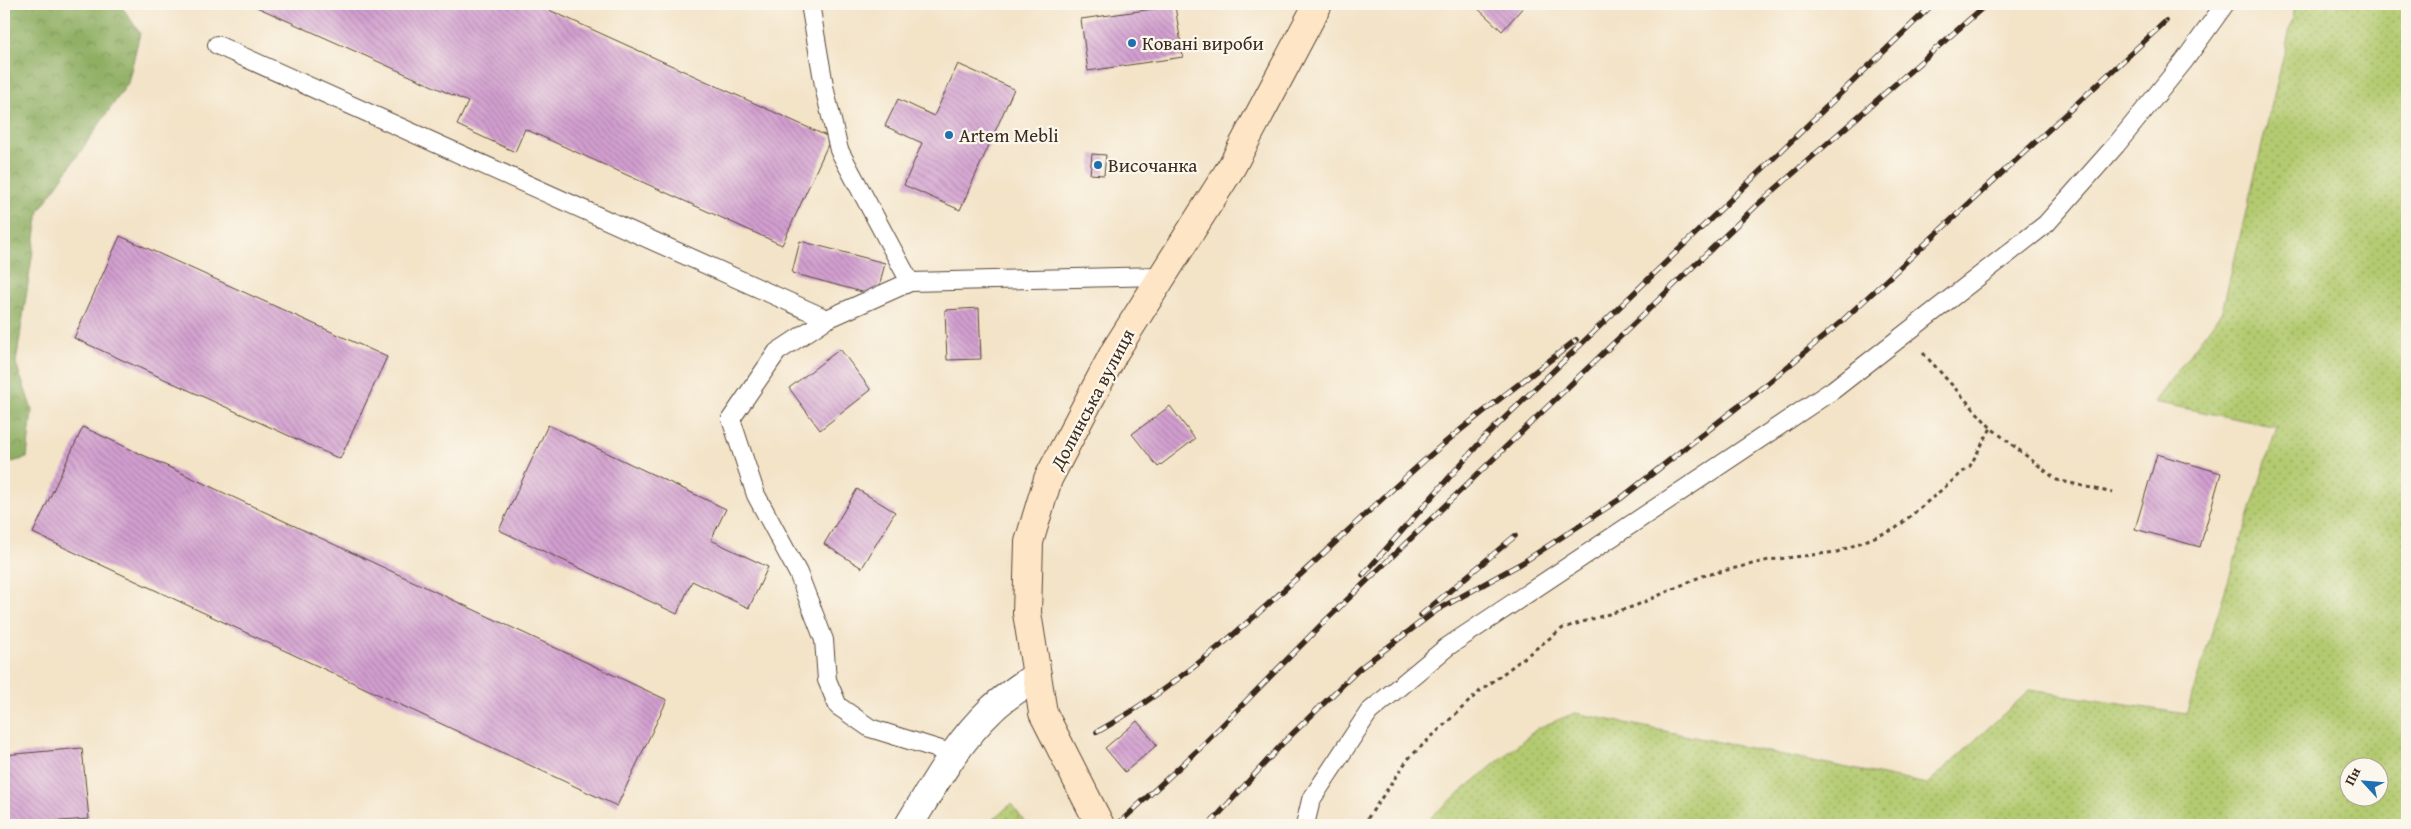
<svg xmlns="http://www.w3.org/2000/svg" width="2411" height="829" font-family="'Gentium Book Plus',serif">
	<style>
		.grass { fill: url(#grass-dots); stroke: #777a46; fill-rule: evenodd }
		.forest { fill: url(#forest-crowns); stroke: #646c40 }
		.building { fill: url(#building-back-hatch) }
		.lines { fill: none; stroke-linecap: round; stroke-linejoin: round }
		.lane-casing { stroke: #574637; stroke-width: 20 }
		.street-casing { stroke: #574637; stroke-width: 30 }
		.secondary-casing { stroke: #574637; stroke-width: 30 }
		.path { stroke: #574637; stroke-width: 3; stroke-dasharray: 4 4; stroke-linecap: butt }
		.lane { stroke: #fff; stroke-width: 18 }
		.street { stroke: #fff; stroke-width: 28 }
		.secondary { stroke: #fee5c5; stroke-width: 28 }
		.rail-casing { stroke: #3b2a1e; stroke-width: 5.5 }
		.rail { stroke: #fbf7ec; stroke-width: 4; stroke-dasharray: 11; stroke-linecap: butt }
		.poi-dot { fill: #1f6fb2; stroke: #fbf7ec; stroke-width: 2 }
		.labels { text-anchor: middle; stroke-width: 4.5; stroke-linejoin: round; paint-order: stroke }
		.poi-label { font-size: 19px; fill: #3b2a1e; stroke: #fbf7ec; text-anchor: start }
		.street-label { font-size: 19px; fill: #3b2a1e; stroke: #fbf7ec }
	</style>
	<defs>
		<pattern id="grass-dots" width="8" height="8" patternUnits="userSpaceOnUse" patternTransform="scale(1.25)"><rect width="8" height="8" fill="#b3ca6f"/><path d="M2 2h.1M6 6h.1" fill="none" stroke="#93a45b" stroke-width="1.8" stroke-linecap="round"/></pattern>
		<pattern id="forest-crowns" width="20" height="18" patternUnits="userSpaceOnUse" patternTransform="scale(1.25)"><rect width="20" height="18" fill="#8eae62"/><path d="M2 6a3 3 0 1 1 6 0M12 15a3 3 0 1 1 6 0" fill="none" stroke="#758e50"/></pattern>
		<pattern id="building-back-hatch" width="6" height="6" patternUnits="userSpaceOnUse" patternTransform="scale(1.25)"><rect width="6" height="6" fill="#d29fd0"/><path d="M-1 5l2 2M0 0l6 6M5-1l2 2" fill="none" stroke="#ac82a8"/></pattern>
	</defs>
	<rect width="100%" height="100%" fill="#fbf7ec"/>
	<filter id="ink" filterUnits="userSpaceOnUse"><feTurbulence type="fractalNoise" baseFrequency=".02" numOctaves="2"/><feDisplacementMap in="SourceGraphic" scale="10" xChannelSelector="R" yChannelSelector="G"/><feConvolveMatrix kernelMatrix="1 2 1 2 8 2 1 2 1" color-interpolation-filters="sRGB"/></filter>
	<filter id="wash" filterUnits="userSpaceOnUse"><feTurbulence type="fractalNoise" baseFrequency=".0096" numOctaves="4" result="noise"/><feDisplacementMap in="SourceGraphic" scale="20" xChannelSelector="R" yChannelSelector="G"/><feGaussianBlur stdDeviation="1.12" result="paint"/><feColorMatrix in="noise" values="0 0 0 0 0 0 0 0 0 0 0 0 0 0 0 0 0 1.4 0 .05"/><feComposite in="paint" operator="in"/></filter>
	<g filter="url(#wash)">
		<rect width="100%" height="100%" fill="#f3e3c7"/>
		<g class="grass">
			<path d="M 2296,4 L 2407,4 L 2407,825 L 1426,825 L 1433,815 L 1538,728 L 1575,713 L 1927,784 L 2030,690 L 2186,714 L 2277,427 L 2154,402 L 2222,311 ZM 2348,766 L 2378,766 L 2378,796 L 2348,796 Z"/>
			<polygon points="1011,804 1027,825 987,825"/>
		</g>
		<polygon class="forest" points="4,4 120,4 140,33 128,83 39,211 16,363 32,410 27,458 4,464"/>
		<g id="blocks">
			<g class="building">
				<polygon points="250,4 536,4 831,138 782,245 525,129 515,152 457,125 468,102"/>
				<polygon points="1475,4 1526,4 1502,31 1474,5"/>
				<polygon points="1175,6 1183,57 1088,71 1081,19"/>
				<polygon points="958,64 1014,89 960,210 904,185 922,143 885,126 898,99 934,116"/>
				<polygon points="1092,154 1106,155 1104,175 1090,174"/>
				<polygon points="120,236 387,357 340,459 74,338"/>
				<polygon points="800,241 885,263 877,296 792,273"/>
				<polygon points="979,308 981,359 947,360 945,310"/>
				<polygon points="840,349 871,390 820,430 789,388"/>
				<polygon points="1170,406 1195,439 1158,467 1132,434"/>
				<polygon points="548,425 726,509 711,540 768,567 749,608 692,581 677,614 499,530"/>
				<polygon points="83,427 667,700 617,806 33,533"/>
				<polygon points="2157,454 2221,473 2200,547 2135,529"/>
				<polygon points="857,489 895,512 862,568 824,544"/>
				<polygon points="1137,721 1157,745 1125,772 1105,748"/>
				<polygon points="82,748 89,819 4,825 4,755"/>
			</g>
		</g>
	</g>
	<g filter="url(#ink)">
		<use href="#blocks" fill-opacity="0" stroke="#574637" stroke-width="1"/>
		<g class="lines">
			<defs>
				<g id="lane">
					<polyline points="810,4 825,91 839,150 910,282"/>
					<polyline points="217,45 827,319"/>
					<polyline points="954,754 870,728 838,706 827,680 824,640 798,573 756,495 731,419 777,352 827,319 910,282 1162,276"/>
					<polyline points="1305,825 1311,800 1369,712 1447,647 1833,390 2046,224 2116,145 2184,61 2225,4"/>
				</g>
				<path id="street" d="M 909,825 C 933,786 957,742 991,710 C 1004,697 1022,686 1037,675"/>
				<polyline id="secondary" points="1100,825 1043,713 1027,613 1029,542 1048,479 1115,351 1232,166 1318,4"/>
			</defs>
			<use href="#lane" class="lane-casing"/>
			<use href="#street" class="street-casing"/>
			<use href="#secondary" class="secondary-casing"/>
			<g class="path">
				<polyline points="1923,353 1991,428 2057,480 2113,493"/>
				<polyline points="1363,825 1408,759 1479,692 1563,628 1635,606 1702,576 1769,560 1837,552 1895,529 1970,466 1991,428"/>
			</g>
			<use href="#lane" class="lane"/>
			<use href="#street" class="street"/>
			<use href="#secondary" class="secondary"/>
			<defs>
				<g id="rail">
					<polyline points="1363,575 1484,438 1933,4"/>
					<polyline points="1421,615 1515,536"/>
					<path d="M 1097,732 C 1224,660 1324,548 1434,452 C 1479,413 1529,377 1576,340"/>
					<polyline points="1117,825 1198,750 1321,625 1757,205 1987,4"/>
					<polyline points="1209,825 1283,743 1359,669 1437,610 1522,563 1620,499 1767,384 1842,321 2166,21"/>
				</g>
			</defs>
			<use href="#rail" class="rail-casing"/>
			<use href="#rail" class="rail"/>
		</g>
	</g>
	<g class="poi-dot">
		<circle cx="1132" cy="43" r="5"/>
		<circle cx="949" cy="135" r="5"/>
		<circle cx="1098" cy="165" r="5"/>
	</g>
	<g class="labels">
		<g class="poi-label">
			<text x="1142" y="50">Ковані вироби</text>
			<text x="959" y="142">Artem Mebli</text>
			<text x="1108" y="172">Височанка</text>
		</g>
		<g class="street-label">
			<text transform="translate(1092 399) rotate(-62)" y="7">Долинська вулиця</text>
		</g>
	</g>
	<rect width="2411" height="829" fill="none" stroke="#fbf7ec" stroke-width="20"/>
	<g transform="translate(2364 782) rotate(296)"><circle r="24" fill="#fbf7ec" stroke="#aea59a"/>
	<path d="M0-4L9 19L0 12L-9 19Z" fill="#1f6fb2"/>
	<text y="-8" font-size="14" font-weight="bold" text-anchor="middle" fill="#3b2a1e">Пн</text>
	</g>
</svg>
